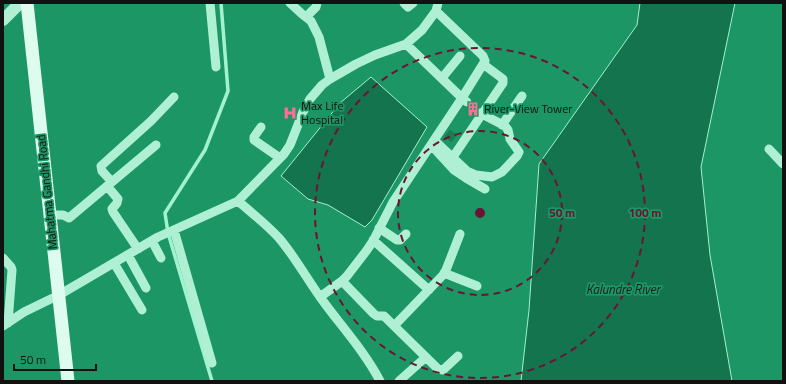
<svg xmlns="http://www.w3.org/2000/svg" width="786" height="384" font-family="'Titillium Web',sans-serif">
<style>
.water{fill:#13744d;stroke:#a2f1cf}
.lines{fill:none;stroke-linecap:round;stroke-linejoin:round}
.stream{stroke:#a2f1cf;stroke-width:3.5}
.minor-tunnel{stroke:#1a7b53;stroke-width:9;stroke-dasharray:9 4.5;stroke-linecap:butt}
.minor{stroke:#aff0d4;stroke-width:9}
.tertiary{stroke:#aff0d4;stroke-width:12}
.secondary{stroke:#ddfbef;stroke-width:13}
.ring{fill:none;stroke:#6a1436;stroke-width:2;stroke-dasharray:7 5}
.labels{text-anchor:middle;stroke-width:3.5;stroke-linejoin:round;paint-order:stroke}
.poi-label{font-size:12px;fill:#111;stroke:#1c9664;text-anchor:start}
.street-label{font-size:12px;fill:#111;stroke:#1c9664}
.water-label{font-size:13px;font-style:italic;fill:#1a1c1b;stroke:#1c9664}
.centre{fill:#6a1436;stroke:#1c9664;stroke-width:2}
.ring-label{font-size:12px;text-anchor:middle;font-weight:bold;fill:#6a1436;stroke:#1c9664;stroke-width:3.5;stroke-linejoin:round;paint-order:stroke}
</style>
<rect width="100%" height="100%" fill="#1c9664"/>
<path class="water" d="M640 3H735L701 167 710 255 732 381H521L529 310 539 164 637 25Z
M371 77 427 127 372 220 365 227 328 205 308 199 281 176 340 103Z"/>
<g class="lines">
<path class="stream" d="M212 381 168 233 165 213 205 150 228 91 221 3"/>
<path class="minor-tunnel" d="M467 102 480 113
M447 133 456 140"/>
<path class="minor" d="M210 3 216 67
M290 3 302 14 311 21 319 37 330 79
M404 3 408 7 413 3
M436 11 483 56 485 61 462 98 467 102
M306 17 316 7 317 3
M442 78 460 56
M502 125 522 96
M261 127 254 137V140L280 158
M434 140 467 171 476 175 492 177 502 172 517 156 519 152 510 139 508 130 505 126 480 113
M431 145 454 170 466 178 485 189
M769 149 783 164
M453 157 503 83V79L483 64
M112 182 102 171 101 166 151 121 174 97
M107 186 118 199 117 203 112 209 113 212 138 249
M238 201C252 213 267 225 279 238 296 258 308 281 323 301 342 327 365 352 380 381
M50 215H63L69 218 156 145
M379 228 397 240H400L406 234
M174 230 212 363
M373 240 429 290
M152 241 161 258
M128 255 146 288
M3 258 11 267 12 270 8 323
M114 263 142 310
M444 273 477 286
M342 281 374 314 377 316H384L438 369 443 370 458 356
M320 297 342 281 347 276 367 250 373 241 393 202 462 98 406 44
M3 326 24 312 59 295 158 237 238 201 284 154 290 145 303 112 310 99 322 85 330 79 356 64 375 55 406 44 422 30 436 11 438 3
M394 326 443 275 446 270 460 234
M399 381 426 357"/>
<path class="tertiary" d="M3 20 20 3"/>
<path class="secondary" d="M27 3 68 381"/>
</g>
<g class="ring">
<circle cx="480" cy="213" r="82"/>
<circle cx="480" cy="213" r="165"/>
</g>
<defs>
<g id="building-bare" transform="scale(1.08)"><path d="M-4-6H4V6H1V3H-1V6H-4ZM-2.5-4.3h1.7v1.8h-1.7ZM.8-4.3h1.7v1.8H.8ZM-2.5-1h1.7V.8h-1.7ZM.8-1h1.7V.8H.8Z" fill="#ff6e94" stroke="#1c9664" stroke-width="2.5" paint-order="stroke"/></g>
<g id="hospital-bare" transform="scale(1.08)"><path d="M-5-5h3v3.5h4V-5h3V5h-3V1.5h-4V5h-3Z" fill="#ff6e94" stroke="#1c9664" stroke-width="2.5" paint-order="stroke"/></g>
</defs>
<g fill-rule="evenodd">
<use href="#building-bare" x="473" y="109"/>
<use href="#hospital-bare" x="290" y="113"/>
</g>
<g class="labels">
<g class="poi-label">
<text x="301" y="110">Max Life<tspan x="301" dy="14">Hospital</tspan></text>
<text x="484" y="113">River-View Tower</text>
</g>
<g class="street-label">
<text transform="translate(47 192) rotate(-96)" y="4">Mahatma Gandhi Road</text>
</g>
<g class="water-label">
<text x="623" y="294">Kalundre River</text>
</g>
</g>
<circle cx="480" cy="213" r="6" class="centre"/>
<g class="ring-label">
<text x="562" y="217">50 m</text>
<text x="645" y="217">100 m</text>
</g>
<rect width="786" height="384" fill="none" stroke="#111111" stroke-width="8"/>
<path d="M14 364v6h82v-6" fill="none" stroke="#111111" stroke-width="2"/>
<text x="20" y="364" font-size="12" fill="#111111" stroke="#1c9664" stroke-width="3" paint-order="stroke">50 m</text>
</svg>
